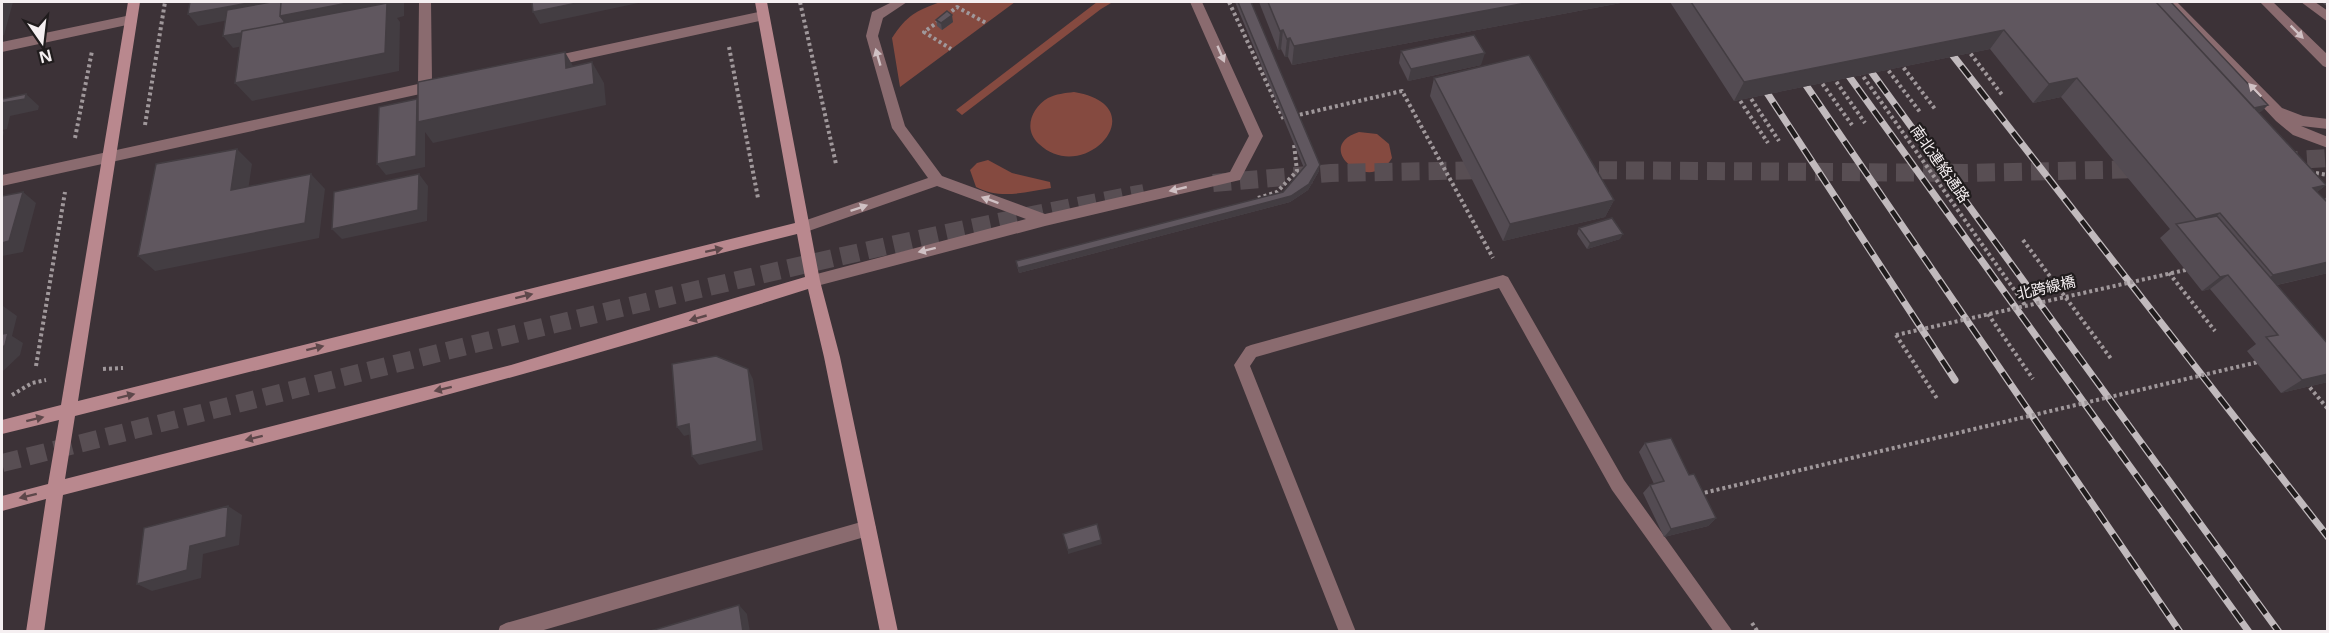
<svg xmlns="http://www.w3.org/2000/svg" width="2329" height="633" font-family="'Noto Sans','Noto Sans JP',sans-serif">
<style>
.green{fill:#854a40}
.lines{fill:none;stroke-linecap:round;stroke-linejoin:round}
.highway-tunnel{stroke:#584e53;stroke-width:18;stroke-dasharray:18 9;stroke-linecap:butt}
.path{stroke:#a0989b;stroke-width:4;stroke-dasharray:3 3;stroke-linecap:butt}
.lane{fill:#8a6b6f;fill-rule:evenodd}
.street{fill:#8a6b6f;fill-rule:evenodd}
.secondary{fill:#b9888e;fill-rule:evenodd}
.rail-casing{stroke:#c1babd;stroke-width:7}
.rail{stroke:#201c1d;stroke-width:4.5;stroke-dasharray:14;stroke-linecap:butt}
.path-bridge{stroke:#a0989b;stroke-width:4;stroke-dasharray:3 3;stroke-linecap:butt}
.wall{fill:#534b52}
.shaded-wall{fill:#433d42}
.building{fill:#60575f;stroke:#433d42;stroke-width:1.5}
.oneway{fill:#d0c1c4}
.oneway2{fill:#5d474a}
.labels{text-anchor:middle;stroke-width:4.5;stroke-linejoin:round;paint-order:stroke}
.street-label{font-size:15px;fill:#f5eff1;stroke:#201c1d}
</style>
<rect width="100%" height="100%" fill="#3c3237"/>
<path class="green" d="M940 2H1015L900 87 892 38C907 15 916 11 940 2Z
M1097 2H1121L1111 3 1101 9 962 115 956 110Z
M1074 92C1158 106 1084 187 1039 144 1023 130 1031 108 1048 98 1056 94 1065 93 1074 92Z
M1359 132 1377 134 1389 144 1392 158C1370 196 1311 147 1359 132Z
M988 160 1012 173 1050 182 1051 188C1025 192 1000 200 976 187L970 170 977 163Z"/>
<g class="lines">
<path class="highway-tunnel" d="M2280 161 2328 158
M1572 170 1967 173 2145 169
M1213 183 1331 173 1491 170
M2 463C381 369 760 266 1144 193"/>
<path class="path" d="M800 2 836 164
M1229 2 1284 120
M947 15 957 7 986 23
M939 21 924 32 951 49
M729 47 758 198
M1967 49 2003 96
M1900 63 1935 109
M1885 66 1920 112
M1833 77 1865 123
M1819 79 1852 125
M1748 94 1779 141
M1737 96 1768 143
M1294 116 1402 91 1493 258
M145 125 165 2
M75 138 92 51
M2310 172 2328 175
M1258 198 1277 192 1297 171 1294 144
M2023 240 2112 360
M2169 273 2215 331
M1988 314 2033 379
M1896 335 1938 400
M36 366 65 192
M103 369 123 368
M2306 383 2328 409
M12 395 32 383 46 380
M1752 623 1758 632"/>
<path class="lane" d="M2164 2H2177L2282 108 2303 116 2328 119V129L2301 126 2328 137V148L2293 135 2276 121Z
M2260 2H2273L2328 55V68L2323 66Z
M2301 2H2315L2328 11V22Z"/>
<path class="street" d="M419 2H431L432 81H443L445 85 443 89 2 186V175L418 84Z
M892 2H907L883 18 878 36 905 126 942 176 1045 214 1230 172 1249 136 1190 2H1202L1263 136 1240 180 1045 226 813 287 808 285 806 281 808 277 813 275 1026 219 937 186 803 233 798 231 796 227 798 223 928 178 892 128 866 36 872 12Z
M763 11 768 13 769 16 768 19 549 67 542 62 549 57Z
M131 15 137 20 136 23 2 52V42Z
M1503 275 1508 277 1624 480 1733 632H1714L1612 490 1499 288 1256 357 1250 366 1356 632H1339L1234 365 1246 347 1251 345Z
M868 520 874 523 876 528 874 533 868 536 537 632H498L500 626 506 623Z"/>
<path class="secondary" d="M128 2H140L78 401 795 223 755 2H767L820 281 840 357 898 632H880L824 357 808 289C562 368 313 431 63 495L44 632H26L46 499 2 511V496L48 484 59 420 2 434V420L61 405ZM797 234 805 277 511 365 65 479 75 416Z"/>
<g class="rail-casing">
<path id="rail" d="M1944 44 2328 537
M1862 59 2279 632
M1841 65 2249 632
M1797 72 2180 632
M1758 79 1955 380"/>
</g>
<use href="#rail" class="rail"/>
<path class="path-bridge" d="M1860 72 2025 305
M1896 335 2190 269
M1699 494 2258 362"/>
</g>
<path class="wall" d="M1235 2H1251L1319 171 1308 190 1290 202 1019 273 1016 261 1283 192 1304 168Z
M1259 2H1626L1292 65 1288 57H1285L1281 49 1278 50Z
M1670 2H2171L2262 111 2258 112 2326 185 2317 192 2324 199 2328 196V273L2277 285 2328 382 2281 393 2247 351 2256 344 2210 289 2202 291 2160 238 2170 229 2061 97 2033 103 1990 49 1734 101Z
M2321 2H2328V7Z
M936 20 953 22 942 30 937 26Z
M1401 51 1481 65 1408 81 1399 63Z
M1434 78 1614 200 1605 217 1503 241 1430 96Z
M1579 228 1620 239 1587 249 1577 234Z
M1645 443 1689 475 1716 518 1708 526 1664 537 1643 493 1650 485 1654 484 1639 452Z"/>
<path class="shaded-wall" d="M2 2H13L4 35 2 36Z
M254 2H404V16L397 18 400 22 399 71 252 101 235 83 293 37 233 48 223 36 280 16 286 9 198 26 188 14Z
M582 2H643L540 24 533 12Z
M1532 2H1626L1292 65 1294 46Z
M952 15 953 22 942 30 941 23Z
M1283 30 1281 49 1278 50 1280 31Z
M2004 30 1990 49 1734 101 1744 82Z
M1290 38 1288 57H1285L1287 39Z
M565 52 577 73 592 62 604 83 606 105 433 143 425 132V167L386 175 377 164 417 99 566 68Z
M1485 53 1481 65 1408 81 1411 69Z
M2077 78 2061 97 2033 103 2049 84Z
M26 94 39 106 38 110 10 116 7 129 2 130 4 132 2 141V103Z
M2268 105 2262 111 2245 114 2252 108Z
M237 149 252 164 246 204 231 190Z
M1320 165 1319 171 1308 190 1290 202 1019 273 1018 268 1291 196Z
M311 174 325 189 319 238 155 271 138 256Z
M419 174 428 186 427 221 342 239 332 229Z
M2326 185 2304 202 2313 188Z
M23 192 36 203 23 252 2 256V243Z
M1614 200 1605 217 1503 241 1510 224Z
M2220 213 2200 231H2182L2196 219Z
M1623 234 1620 239 1587 249 1590 243Z
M2328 262V273L2251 291 2273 275Z
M2228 275 2210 289 2202 291 2220 277Z
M3 306 17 316 12 336 23 343 20 355 2 372V310Z
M748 369 753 379 763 450 699 465 692 456Z
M2328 374V382L2281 393 2302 380Z
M689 424 695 433 684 436 677 427Z
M228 506 242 515 239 545 203 554 201 578 152 591 137 584Z
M1716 518 1708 526 1664 537 1671 529Z
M1101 540 1102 544 1068 554V550Z
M739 605 747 614 750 632H743Z"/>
<path class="building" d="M190 2H254L188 14Z
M271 2H281L280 16 284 21V23L242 31 241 33 223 36 227 10Z
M281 2H353L280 16Z
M532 2H582L533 12Z
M1238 2H1251L1320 165 1309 184 1291 196 1018 268 1016 261 1283 192 1306 165Z
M1268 2H1532L1294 46 1290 38 1287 39 1283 30 1280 31Z
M1691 2H2156L2326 185 2313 188 2328 203V262L2273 275 2220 213 2196 219 2077 78 2049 84 2004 30 1744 82Z
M2156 2H2171L2268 105 2254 108Z
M387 3 385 53 235 83 242 31Z
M947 11 952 15 941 23 936 20Z
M1474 35 1485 53 1411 69 1401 51Z
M565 52 566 68 592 62 594 84 418 122V82Z
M1529 55 1614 200 1510 224 1434 78Z
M26 94 25 99 2 103V99Z
M417 99 416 156 377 164 379 107Z
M237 149 231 190 311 174 305 223 138 256 156 164Z
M419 174 418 210 332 229 334 192Z
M23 192 9 241 2 243V196Z
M2217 216 2328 344V374L2302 380 2266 337 2278 335 2228 275 2220 277 2176 224Z
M1612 218 1623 234 1590 243 1579 228Z
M8 333 5 345 2 348V334Z
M716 356 748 369 757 441 692 456 689 424 677 427 672 364Z
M1671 438 1689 475 1694 474 1716 518 1671 529 1650 485 1664 481 1645 443Z
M228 506 226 537 190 546 187 570 137 584 144 528Z
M1097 524 1101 540 1068 550 1063 534Z
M739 605 743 632H647Z"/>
<defs><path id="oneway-solid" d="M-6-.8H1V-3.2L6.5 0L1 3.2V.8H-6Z" transform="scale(1.5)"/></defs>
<g class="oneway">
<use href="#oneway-solid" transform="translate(2297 32) rotate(45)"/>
<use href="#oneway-solid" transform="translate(1221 54) rotate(67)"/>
<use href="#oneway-solid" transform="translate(878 57) rotate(-106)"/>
<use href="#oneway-solid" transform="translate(2255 90) rotate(-134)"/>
<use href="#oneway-solid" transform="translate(1178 189) rotate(167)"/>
<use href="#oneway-solid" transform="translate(990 200) rotate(-160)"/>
<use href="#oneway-solid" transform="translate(859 208) rotate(-19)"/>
<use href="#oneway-solid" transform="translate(927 250) rotate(166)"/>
</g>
<g class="oneway2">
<use href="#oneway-solid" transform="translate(714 250) rotate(-12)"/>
<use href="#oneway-solid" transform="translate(524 296) rotate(-14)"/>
<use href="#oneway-solid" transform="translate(698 318) rotate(164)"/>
<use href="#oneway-solid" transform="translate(315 348) rotate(-14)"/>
<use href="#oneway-solid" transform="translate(443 389) rotate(166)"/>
<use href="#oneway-solid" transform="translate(126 396) rotate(-14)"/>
<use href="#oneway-solid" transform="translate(35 419) rotate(-14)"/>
<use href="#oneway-solid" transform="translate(254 438) rotate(166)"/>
<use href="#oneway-solid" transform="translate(28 496) rotate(166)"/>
</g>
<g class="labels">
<g class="street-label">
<text transform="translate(1940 164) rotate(55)" y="5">南北連絡通路</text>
<text transform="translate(2046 288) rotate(-13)" y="5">北跨線橋</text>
</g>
</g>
<rect width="2329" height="633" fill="none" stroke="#f5eff1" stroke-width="6"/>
<g transform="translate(42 42) rotate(166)" stroke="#201c1d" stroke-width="4.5" paint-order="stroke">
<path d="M0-4.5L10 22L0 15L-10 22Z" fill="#f5eff1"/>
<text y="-9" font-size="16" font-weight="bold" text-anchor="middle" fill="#f5eff1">N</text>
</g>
</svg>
